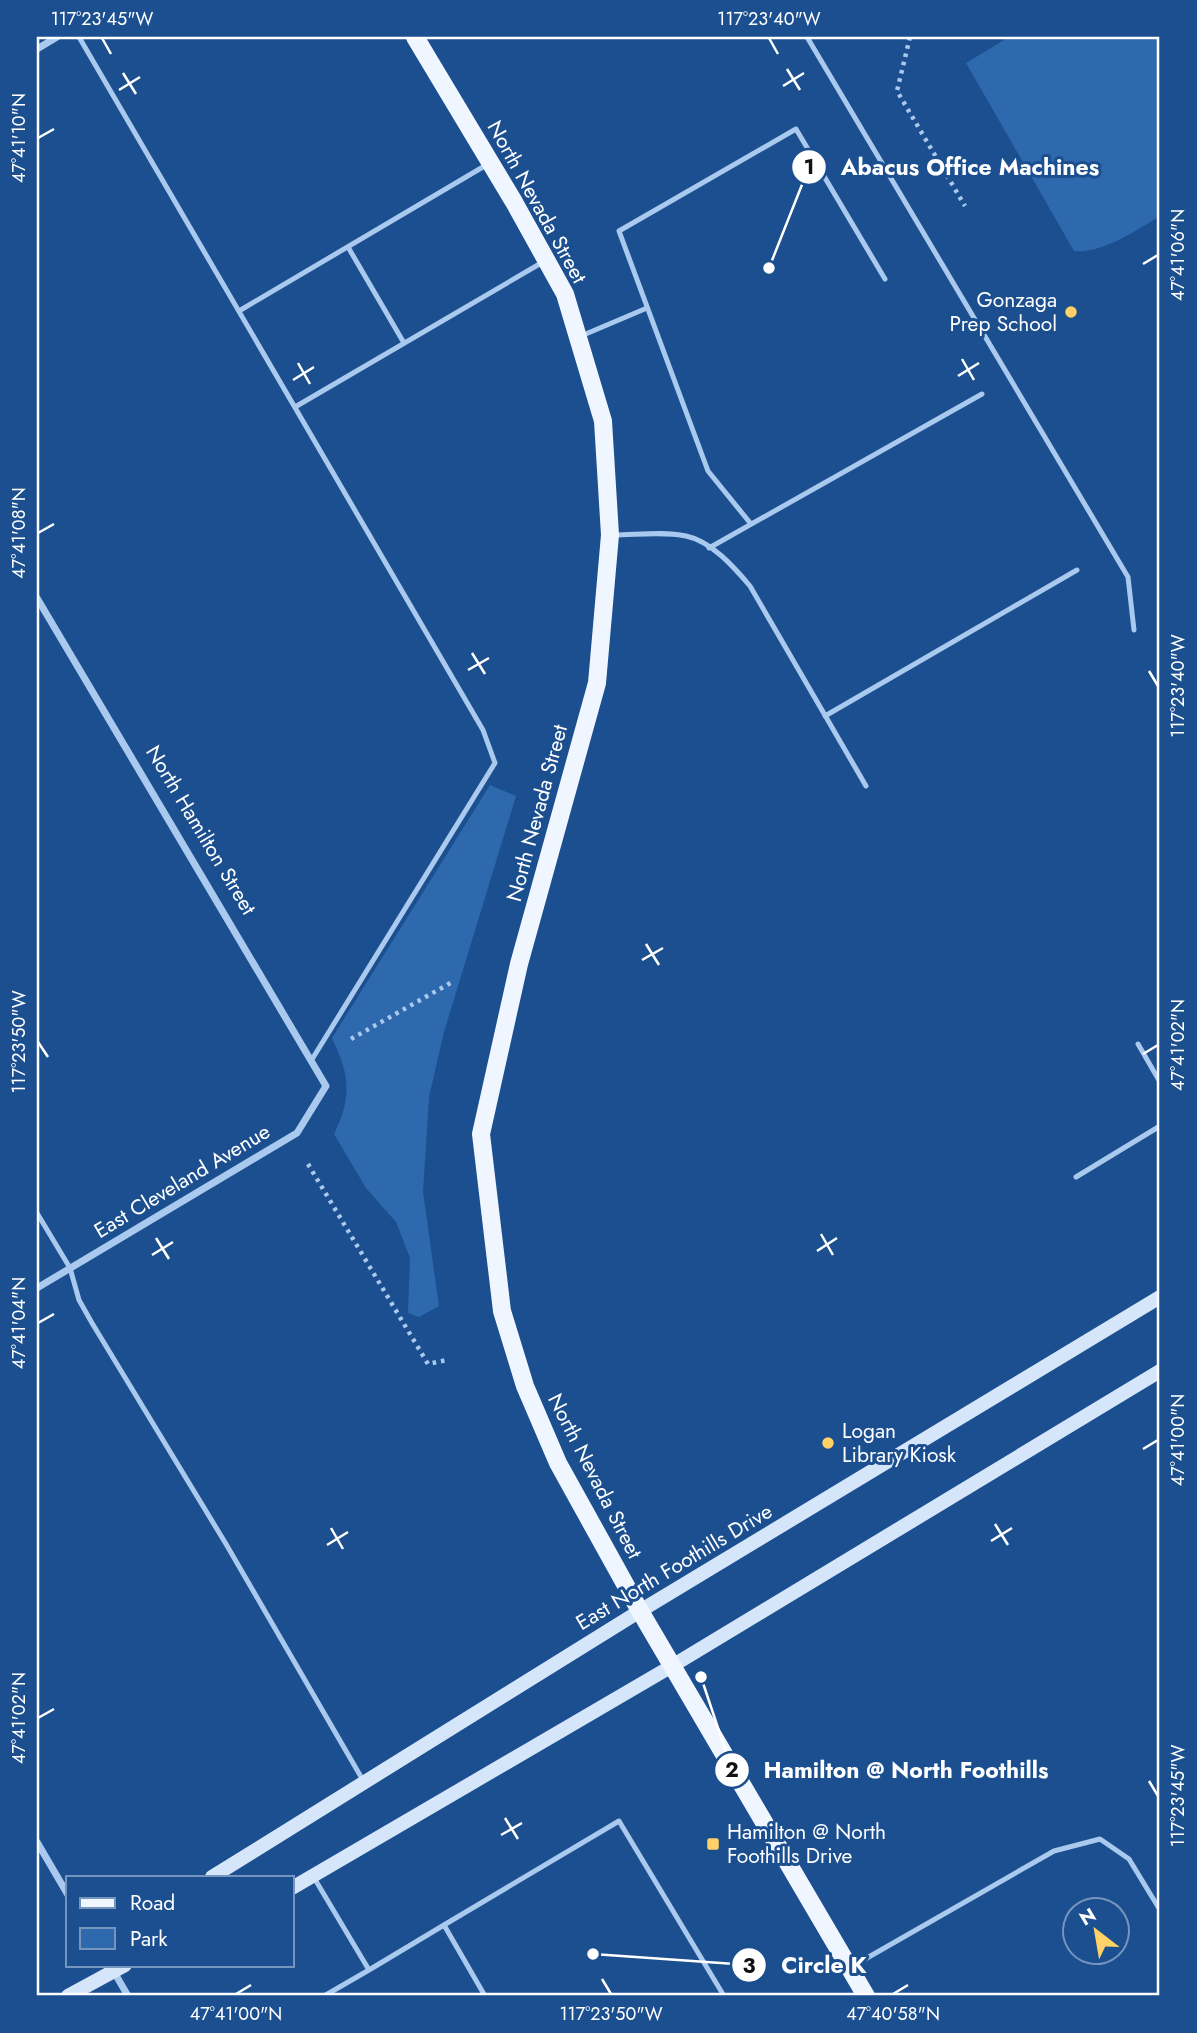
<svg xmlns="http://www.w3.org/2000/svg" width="1197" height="2033" font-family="Jost,sans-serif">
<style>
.green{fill:#2e69ad}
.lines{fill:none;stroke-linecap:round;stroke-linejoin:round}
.path{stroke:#a9c9ee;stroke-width:4.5;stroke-dasharray:3.5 5;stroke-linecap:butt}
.lane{stroke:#a9c9ee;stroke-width:5}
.street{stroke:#a9c9ee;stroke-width:7}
.secondary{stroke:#d6e6fa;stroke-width:14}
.primary{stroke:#f0f6ff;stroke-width:18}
.ticks{fill:none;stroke:#fff;stroke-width:2.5}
.poi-dot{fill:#ffd166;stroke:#1b4f8f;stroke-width:2.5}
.labels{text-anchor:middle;stroke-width:6;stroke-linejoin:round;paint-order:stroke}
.street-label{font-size:21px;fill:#fff;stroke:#1b4f8f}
.poi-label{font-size:21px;fill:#fff;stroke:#1b4f8f;text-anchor:start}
.leader{fill:none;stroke:#fff;stroke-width:2.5}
.callout-dot{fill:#fff;stroke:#1b4f8f;stroke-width:2.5}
.mark-label{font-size:21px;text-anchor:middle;font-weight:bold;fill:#111}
.callout-label{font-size:23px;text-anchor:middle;font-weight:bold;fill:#fff;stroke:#1b4f8f;stroke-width:6;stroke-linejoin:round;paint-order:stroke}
.neatline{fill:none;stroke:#fff;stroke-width:2.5}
.ticks-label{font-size:18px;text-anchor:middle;fill:#fff}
</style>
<rect width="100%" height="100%" fill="#1b4f8f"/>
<path class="green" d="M1009 37H1160V216C1137 230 1102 254 1074 251L966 63Z
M490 785 516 796 444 1032 429 1097 423 1192 439 1306 419 1317 408 1313 410 1258 396 1222 366 1188 334 1134C352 1097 350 1075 332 1038Z"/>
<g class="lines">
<path class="path" d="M910 37 897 91 965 206
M351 1039 454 981
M308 1164 428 1364 447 1360"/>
<path class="lane" d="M79 37 483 730 495 763 311 1061
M807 37 1128 577 1134 630
M348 247 404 343
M239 311 488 164
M581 336 647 308
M295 407 543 262
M751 524 708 471 619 231 796 129 885 279
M614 535C636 535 663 531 686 536 711 541 734 567 750 586L866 786
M709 548 982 394
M825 716 1077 570
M1138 1044 1160 1082
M1076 1177 1160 1126
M37 1213 70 1268 79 1300 92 1323 226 1544 364 1782
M313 1876 369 1970 444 1925 485 1996
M444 1925 619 1821 724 1996
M853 1966 1054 1851 1100 1839 1129 1859 1160 1910
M324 1996 369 1970"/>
<path class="street" d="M37 49 57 37
M37 598 326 1086 297 1133 37 1288
M37 1842 68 1895
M110 1965 128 1996"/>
<path class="secondary" d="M212 1877 640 1611 1160 1297
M292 1888 672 1666 1160 1371
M68 1996 125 1965"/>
<path class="primary" d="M415 37 514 202 565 294 603 421 610 535 597 683 519 964 481 1134 502 1311 525 1386 558 1463 640 1611 866 1996"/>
</g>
<path class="ticks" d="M102 38 111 54M769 38 778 54M787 69 800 90M123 73 136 94M783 86 804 73M119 90 140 77M38 138 54 129M1143 264 1158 255M962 359 974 380M298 363 310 384M958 376 979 363M293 380 314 367M38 533 54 524M472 653 485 674M468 670 489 658M1149 671 1158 686M646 944 659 965M642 960 663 948M38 1042 48 1057M1143 1054 1158 1045M821 1234 833 1255M156 1238 169 1259M817 1251 837 1238M152 1255 173 1242M38 1323 54 1314M1143 1449 1158 1440M995 1524 1008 1545M331 1528 343 1549M991 1541 1012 1528M327 1545 348 1532M38 1718 54 1709M1149 1781 1158 1796M505 1818 518 1839M501 1835 522 1823M602 1979 611 1994M236 1994 251 1985M893 1994 908 1985"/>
<g class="poi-dot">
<circle cx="1071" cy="312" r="7"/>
<circle cx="828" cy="1443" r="7"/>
<rect x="706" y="1837" width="14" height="14" rx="3.5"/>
</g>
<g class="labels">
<g class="street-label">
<text transform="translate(537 202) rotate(61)" y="7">North Nevada Street</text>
<text transform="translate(537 813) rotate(-75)" y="7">North Nevada Street</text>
<text transform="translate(201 830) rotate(59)" y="7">North Hamilton Street</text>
<text transform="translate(182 1181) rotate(-31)" y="7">East Cleveland Avenue</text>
<text transform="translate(595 1476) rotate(63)" y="7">North Nevada Street</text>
<text transform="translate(674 1567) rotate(-31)" y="7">East North Foothills Drive</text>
</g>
<g class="poi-label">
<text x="1057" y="307" text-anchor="end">Gonzaga<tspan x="1057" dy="24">Prep School</tspan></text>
<text x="842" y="1438">Logan<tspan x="842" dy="24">Library Kiosk</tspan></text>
<text x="727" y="1839">Hamilton @ North<tspan x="727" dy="24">Foothills Drive</tspan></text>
</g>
</g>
<path class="leader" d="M769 268L809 167M701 1677L732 1770M593 1954L749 1965"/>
<g class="callout-dot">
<circle cx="769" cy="268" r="7"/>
<circle cx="701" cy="1677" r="7"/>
<circle cx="593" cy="1954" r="7"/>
<circle cx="809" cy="167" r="18"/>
<circle cx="732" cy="1770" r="18"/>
<circle cx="749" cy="1965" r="18"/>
</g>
<g class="mark-label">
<text x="809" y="174">1</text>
<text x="732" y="1777">2</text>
<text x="749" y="1973">3</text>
</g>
<g class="callout-label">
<text x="970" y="175">Abacus Office Machines</text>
<text x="906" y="1778">Hamilton @ North Foothills</text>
<text x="824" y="1973">Circle K</text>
</g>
<rect width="1197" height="2033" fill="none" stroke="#1b4f8f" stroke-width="77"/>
<rect x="66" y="1876" width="228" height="91" fill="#1b4f8f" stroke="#7695bc" stroke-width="2"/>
<rect x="80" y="1898" width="35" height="10" fill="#f0f6ff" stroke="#7695bc" stroke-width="2"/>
<text x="130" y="1910" font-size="21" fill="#ffffff">Road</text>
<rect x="80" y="1928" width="35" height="21" fill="#2e69ad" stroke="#7695bc" stroke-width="2"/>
<text x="130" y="1946" font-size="21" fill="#ffffff">Park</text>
<g transform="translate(1096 1931) rotate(329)"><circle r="33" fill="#1b4f8f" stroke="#7695bc" stroke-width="2"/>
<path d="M0-5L12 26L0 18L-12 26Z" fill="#ffd166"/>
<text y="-10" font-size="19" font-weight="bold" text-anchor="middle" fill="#ffffff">N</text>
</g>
<rect x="38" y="38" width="1120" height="1956" class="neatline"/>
<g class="ticks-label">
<text x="102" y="25">117°23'45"W</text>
<text x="769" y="25">117°23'40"W</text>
<text transform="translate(19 138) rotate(-90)" y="6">47°41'10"N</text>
<text transform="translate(1178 255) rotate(-90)" y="6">47°41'06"N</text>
<text transform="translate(19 533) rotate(-90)" y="6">47°41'08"N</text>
<text transform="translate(1178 686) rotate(-90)" y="6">117°23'40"W</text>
<text transform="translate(19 1042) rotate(-90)" y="6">117°23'50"W</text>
<text transform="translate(1178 1045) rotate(-90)" y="6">47°41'02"N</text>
<text transform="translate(19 1323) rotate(-90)" y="6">47°41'04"N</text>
<text transform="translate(1178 1440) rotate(-90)" y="6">47°41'00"N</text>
<text transform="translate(19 1718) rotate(-90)" y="6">47°41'02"N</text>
<text transform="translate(1178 1796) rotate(-90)" y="6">117°23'45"W</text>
<text x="236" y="2020">47°41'00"N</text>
<text x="611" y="2020">117°23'50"W</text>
<text x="893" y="2020">47°40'58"N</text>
</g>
</svg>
